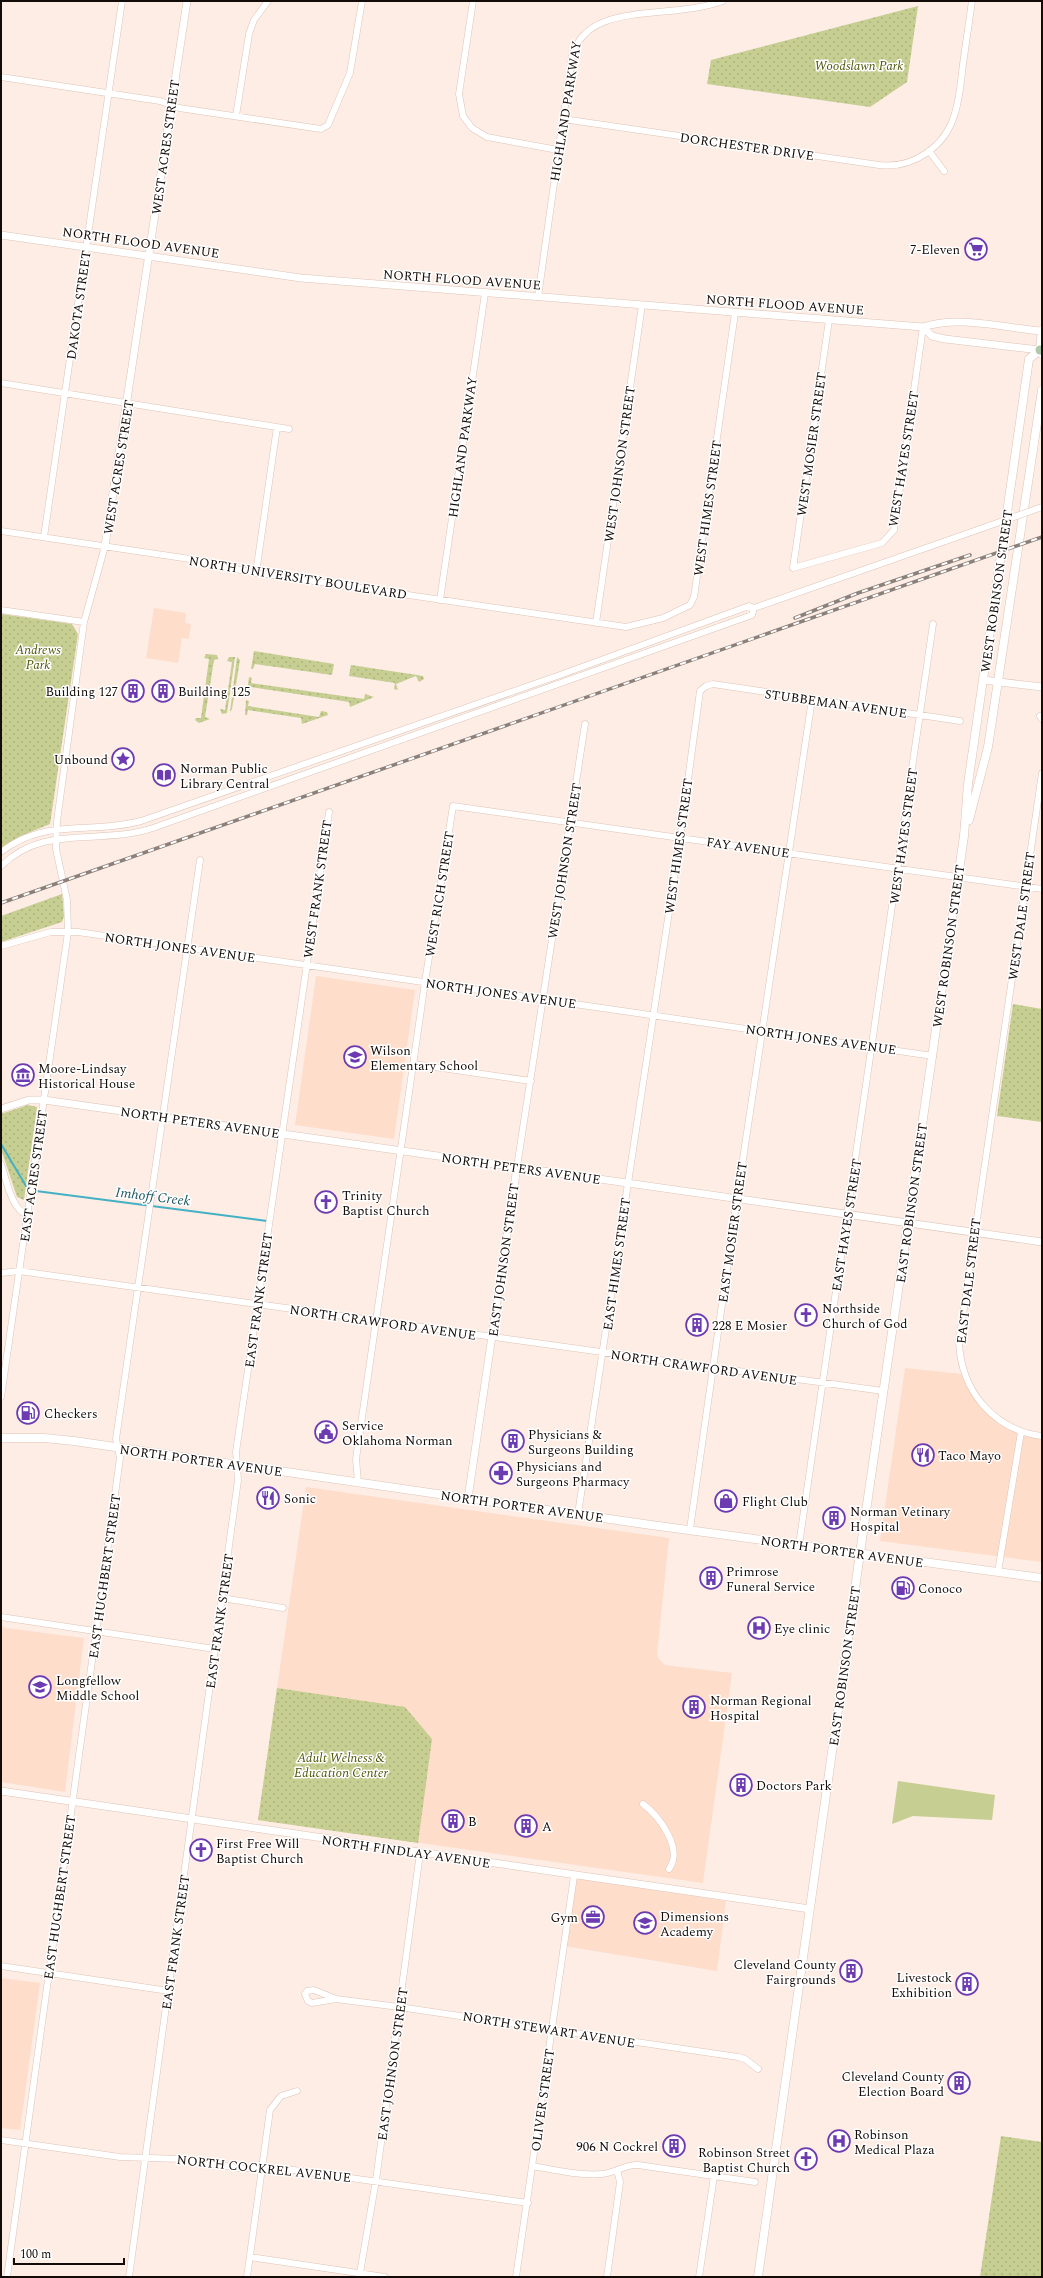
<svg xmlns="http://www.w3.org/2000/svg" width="1043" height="2278" font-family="Spectral,serif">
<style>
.built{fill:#ffddcb}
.grass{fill:url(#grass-dots)}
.garden{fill:#c6ce91}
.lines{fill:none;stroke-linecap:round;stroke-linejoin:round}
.stream{stroke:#44b0c4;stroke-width:2}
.minor-casing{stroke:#ddc4b6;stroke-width:7}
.tertiary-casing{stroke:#ddc4b6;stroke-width:8}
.secondary-casing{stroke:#ddc4b6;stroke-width:9}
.primary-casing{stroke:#d0cecd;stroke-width:10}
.minor{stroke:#fff;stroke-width:6}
.tertiary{stroke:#fff;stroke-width:7}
.secondary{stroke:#fff;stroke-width:8}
.primary{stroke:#afc9a9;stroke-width:9}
.rail-casing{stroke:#8c807a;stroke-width:3.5}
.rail{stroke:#fff;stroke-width:2;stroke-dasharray:6;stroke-linecap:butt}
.minor-bridge-casing{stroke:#ddc4b6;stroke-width:7;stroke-linecap:butt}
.minor-bridge{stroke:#fff;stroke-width:6}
.labels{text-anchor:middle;stroke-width:3;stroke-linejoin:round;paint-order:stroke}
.park-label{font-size:13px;font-style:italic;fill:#51570b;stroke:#fff}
.street-label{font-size:13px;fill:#130b07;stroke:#fff}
.poi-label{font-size:13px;fill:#130b07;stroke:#fff;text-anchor:start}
.water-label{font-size:14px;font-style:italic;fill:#1a5661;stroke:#fff}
</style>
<defs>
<pattern id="grass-dots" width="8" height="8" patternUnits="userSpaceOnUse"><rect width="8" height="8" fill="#c6ce91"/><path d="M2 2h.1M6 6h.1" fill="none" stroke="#a9b07c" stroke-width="1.8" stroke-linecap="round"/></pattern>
</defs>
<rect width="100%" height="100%" fill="#fdede5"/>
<path class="built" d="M154 608 186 613 185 623 191 624 189 639 182 638 178 663 146 658Z
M316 976 415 990 394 1139 295 1125Z
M905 1368 962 1374 972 1394 993 1418 1012 1431 1042 1438V1562L880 1541Z
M306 1487 669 1538 657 1654 659 1659 665 1665 732 1673 703 1883 258 1820Z
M1 1625 6 1628 84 1638 65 1792 1 1782Z
M574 1876 726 1901 717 1971 564 1946Z
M1 1978 40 1983 20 2130 1 2128Z"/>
<path class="grass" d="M918 6 907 82 870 107 707 84 711 60Z
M1 614 72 624 78 634 50 824 23 835 1 849Z
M254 651 334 664 332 675 255 664 253 669H251Z
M206 654 217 655 218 659 214 660 205 717 210 719 199 723 195 720 196 718H201L209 659 204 658Z
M229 657H235L227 713 222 714 220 709 225 710 232 662 227 661Z
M237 657 240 660 232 709 230 712Z
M351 665 417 675 423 676 424 679 419 682 416 676 396 684 398 690 394 689 395 683 349 676Z
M249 677 252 678 251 683 364 699 365 694 374 697 350 707 349 702 251 687 249 692H247Z
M246 700 249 701 248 706 319 717 321 711 327 712 328 715 302 724 301 718 248 710 247 715H245Z
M62 894 64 916 62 922 1 942V916Z
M1013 1004 1042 1009V1122L997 1116Z
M28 1105 37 1107 24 1200 17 1197 1 1149V1114Z
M277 1688 405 1707 432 1739 418 1843 258 1820Z
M1001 2136 1042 2142V2277H980Z"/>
<path class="garden" d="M898 1781 995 1795 992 1820 913 1816 892 1824Z"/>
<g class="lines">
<path class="stream" d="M1 1144 26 1186
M36 1191 267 1221"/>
<g class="minor-casing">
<path id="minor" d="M473 1 459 94 463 116 472 128 487 137 558 150
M1 77 160 101 179 108 321 129 328 125 350 73 362 1
M236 116 249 34 254 20 268 1
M563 119 879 165C914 169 946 146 955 113 960 97 961 80 963 64 966 43 969 22 972 1
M929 151 944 171
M538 297 572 56C588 0 666 21 723 1
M829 320 793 568 882 543 894 530 923 327
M1 383 289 429
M1 531 197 560 245 571 626 627 663 618 690 605 694 597 735 313
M44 537 122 1
M256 573 277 427
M440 600 485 293
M1 610 84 622
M596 623 642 305
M1040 716 1042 719
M1042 773 959 1342C961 1390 993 1430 1042 1436
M1 852C46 817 89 835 141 821L560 675 749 606 754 608 980 529
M1 866C45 823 99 846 153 828L752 615 754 608
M1 946 51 932H78L933 1056
M414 1064 531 1081
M1 1164C6 1178 11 1209 27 1215
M517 1167 585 724
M1 1273 19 1271 883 1391
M1 1397 68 932 67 900 56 849 57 821 84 622 105 546
M358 1482 356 1459 425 982 453 806 1042 889
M578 1514 680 839 700 691 706 686 713 684 960 721
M690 1529 737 1199 812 699
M799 1545 933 624
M998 1572 1021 1432
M222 1598 283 1608
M1 1617 215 1649
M643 1804C659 1816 684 1849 669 1869
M1 1966 169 1991
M336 1999 314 1990 307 1991 305 1994 308 2001 312 2003 336 1999 399 2007 738 2057 745 2059 758 2069
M1 2140 120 2157 180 2159 239 2168 294 2170 528 2203
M533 2166C555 2170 579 2176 602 2174 615 2173 625 2164 638 2165L755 2182
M250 2257 385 2277
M360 2273 376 2180 420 1853
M7 2277 120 1458 116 1439 200 860
M129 2277 238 1480 236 1452 329 812
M247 2277 270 2110 281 2096 297 2091
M516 2277 574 1876
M607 2277 620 2182 617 2170
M699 2277 714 2176"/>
</g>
<g class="tertiary-casing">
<path id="tertiary" d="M1 235 301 278 923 327C960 315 1003 328 1042 331
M923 327 932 336 945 339 1040 350
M105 546 187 1
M983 680 1042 687
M1 1109 29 1100H44L1042 1242
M468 1498 517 1167
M1 1791 810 1909"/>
</g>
<g class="secondary-casing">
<path id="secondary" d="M1042 330 1040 350 1042 354
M969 820 988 747 1042 390
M1 1438H44L74 1441 644 1524 1042 1578
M758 2277 863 1532 964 836 968 784 1029 359 1040 350"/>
</g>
<g class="primary-casing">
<path id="primary" d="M1040 350H1042"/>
</g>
<use href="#minor" class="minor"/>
<use href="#tertiary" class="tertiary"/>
<use href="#secondary" class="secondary"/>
<use href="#primary" class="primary"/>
<g class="rail-casing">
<path id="rail" d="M795 618 858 593 970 555
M1 903 1042 537"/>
</g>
<use href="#rail" class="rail"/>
<g class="minor-bridge-casing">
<path id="minor-bridge" d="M980 529 1042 507"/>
</g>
<use href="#minor-bridge" class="minor-bridge"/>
</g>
<defs>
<g id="supermarket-ring" transform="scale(1.15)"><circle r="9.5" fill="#fff" stroke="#6c3ab1" stroke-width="1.5"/><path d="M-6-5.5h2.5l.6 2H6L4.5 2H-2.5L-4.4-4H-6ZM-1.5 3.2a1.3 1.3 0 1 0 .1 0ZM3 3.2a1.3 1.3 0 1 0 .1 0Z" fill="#6c3ab1"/></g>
<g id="building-ring" transform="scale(1.15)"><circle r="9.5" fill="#fff" stroke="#6c3ab1" stroke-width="1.5"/><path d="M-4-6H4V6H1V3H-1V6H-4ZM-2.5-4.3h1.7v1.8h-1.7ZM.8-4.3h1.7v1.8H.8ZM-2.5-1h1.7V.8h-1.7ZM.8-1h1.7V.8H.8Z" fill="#6c3ab1"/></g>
<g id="sight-ring" transform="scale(1.15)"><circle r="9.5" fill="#fff" stroke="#6c3ab1" stroke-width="1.5"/><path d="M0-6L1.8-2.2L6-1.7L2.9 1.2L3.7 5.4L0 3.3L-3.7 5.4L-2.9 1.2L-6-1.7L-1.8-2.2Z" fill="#6c3ab1"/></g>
<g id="library-ring" transform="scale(1.15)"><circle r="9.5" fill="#fff" stroke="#6c3ab1" stroke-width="1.5"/><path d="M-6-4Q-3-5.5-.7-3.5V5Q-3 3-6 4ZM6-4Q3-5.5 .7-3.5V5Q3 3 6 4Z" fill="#6c3ab1"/></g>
<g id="school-ring" transform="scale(1.15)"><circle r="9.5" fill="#fff" stroke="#6c3ab1" stroke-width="1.5"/><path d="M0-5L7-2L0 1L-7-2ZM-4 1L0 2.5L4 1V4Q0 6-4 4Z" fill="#6c3ab1"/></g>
<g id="museum-ring" transform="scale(1.15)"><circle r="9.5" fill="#fff" stroke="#6c3ab1" stroke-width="1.5"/><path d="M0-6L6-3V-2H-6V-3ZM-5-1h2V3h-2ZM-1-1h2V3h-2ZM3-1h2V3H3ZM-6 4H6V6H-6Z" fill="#6c3ab1"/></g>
<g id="church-ring" transform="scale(1.15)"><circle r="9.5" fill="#fff" stroke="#6c3ab1" stroke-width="1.5"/><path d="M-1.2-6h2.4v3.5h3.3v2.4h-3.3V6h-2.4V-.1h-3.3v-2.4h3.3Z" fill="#6c3ab1"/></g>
<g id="fuel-ring" transform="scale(1.15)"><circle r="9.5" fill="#fff" stroke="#6c3ab1" stroke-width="1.5"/><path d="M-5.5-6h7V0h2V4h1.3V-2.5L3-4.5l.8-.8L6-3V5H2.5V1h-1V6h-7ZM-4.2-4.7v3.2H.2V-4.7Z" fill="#6c3ab1"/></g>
<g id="civic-ring" transform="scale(1.15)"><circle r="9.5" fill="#fff" stroke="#6c3ab1" stroke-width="1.5"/><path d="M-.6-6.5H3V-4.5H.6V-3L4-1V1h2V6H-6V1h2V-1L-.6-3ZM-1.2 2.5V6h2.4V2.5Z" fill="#6c3ab1"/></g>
<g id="restaurant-ring" transform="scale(1.15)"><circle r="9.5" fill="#fff" stroke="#6c3ab1" stroke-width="1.5"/><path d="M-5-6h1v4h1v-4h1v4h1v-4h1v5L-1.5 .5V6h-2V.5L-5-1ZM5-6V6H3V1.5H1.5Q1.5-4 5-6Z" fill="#6c3ab1"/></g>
<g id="pharmacy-ring" transform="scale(1.15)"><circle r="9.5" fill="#fff" stroke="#6c3ab1" stroke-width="1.5"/><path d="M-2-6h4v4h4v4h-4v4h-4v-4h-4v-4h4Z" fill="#6c3ab1"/></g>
<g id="shop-ring" transform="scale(1.15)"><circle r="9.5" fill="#fff" stroke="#6c3ab1" stroke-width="1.5"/><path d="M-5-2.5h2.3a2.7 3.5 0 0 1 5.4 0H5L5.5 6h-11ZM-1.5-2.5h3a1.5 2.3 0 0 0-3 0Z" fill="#6c3ab1"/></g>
<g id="hospital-ring" transform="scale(1.15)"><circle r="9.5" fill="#fff" stroke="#6c3ab1" stroke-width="1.5"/><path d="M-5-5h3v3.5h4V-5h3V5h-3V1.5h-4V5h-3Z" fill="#6c3ab1"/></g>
<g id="office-ring" transform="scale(1.15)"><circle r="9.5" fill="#fff" stroke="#6c3ab1" stroke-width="1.5"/><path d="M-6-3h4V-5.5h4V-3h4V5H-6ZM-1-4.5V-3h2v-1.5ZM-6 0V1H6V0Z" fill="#6c3ab1"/></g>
</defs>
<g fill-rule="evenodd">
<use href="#supermarket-ring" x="976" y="249"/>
<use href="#building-ring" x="133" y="691"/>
<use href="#building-ring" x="163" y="691"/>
<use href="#sight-ring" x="123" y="759"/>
<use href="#library-ring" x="164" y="775"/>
<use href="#school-ring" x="355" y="1057"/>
<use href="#museum-ring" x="23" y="1075"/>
<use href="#church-ring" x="326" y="1202"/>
<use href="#church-ring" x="806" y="1315"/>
<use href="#building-ring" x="697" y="1325"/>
<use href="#fuel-ring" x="28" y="1413"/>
<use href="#civic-ring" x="326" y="1432"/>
<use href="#building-ring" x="513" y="1441"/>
<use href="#restaurant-ring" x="923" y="1455"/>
<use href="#pharmacy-ring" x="501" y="1473"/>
<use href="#restaurant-ring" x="268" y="1498"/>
<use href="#shop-ring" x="726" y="1501"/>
<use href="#building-ring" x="834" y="1518"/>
<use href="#building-ring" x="711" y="1578"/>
<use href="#fuel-ring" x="903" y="1588"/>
<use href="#hospital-ring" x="759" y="1628"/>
<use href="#school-ring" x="40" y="1687"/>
<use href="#building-ring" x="694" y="1707"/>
<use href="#building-ring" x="741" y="1785"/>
<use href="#building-ring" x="453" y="1821"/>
<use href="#building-ring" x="526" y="1826"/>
<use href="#church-ring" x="201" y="1850"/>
<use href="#office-ring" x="593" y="1917"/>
<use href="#school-ring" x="645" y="1923"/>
<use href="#building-ring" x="851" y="1971"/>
<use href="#building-ring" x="967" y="1984"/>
<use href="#building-ring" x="959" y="2083"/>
<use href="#hospital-ring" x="839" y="2141"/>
<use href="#building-ring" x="674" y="2146"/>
<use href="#church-ring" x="806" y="2159"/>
</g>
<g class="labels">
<g class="park-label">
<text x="859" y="70">Woodslawn Park</text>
<text x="38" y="654">Andrews<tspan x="38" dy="15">Park</tspan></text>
<text x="341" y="1762">Adult Welness &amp;<tspan x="341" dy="15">Education Center</tspan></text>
</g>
<g class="street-label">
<text transform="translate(565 111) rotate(-81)" y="5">HIGHLAND PARKWAY</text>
<text transform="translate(747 146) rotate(8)" y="5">DORCHESTER DRIVE</text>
<text transform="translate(165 147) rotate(-82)" y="5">WEST ACRES STREET</text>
<text transform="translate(141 242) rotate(8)" y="5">NORTH FLOOD AVENUE</text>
<text transform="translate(462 279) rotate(4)" y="5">NORTH FLOOD AVENUE</text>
<text transform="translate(785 304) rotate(4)" y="5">NORTH FLOOD AVENUE</text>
<text transform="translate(78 305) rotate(-82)" y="5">DAKOTA STREET</text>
<text transform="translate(811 444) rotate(-82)" y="5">WEST MOSIER STREET</text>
<text transform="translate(462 447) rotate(-82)" y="5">HIGHLAND PARKWAY</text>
<text transform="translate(903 459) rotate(-81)" y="5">WEST HAYES STREET</text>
<text transform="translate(619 464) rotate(-82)" y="5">WEST JOHNSON STREET</text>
<text transform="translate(118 467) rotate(-81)" y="5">WEST ACRES STREET</text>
<text transform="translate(707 508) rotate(-82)" y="5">WEST HIMES STREET</text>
<text transform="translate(298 577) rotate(9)" y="5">NORTH UNIVERSITY BOULEVARD</text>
<text transform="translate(996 591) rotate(-82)" y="5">WEST ROBINSON STREET</text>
<text transform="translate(836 703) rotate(8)" y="5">STUBBEMAN AVENUE</text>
<text transform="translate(903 836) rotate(-82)" y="5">WEST HAYES STREET</text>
<text transform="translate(678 846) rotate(-82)" y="5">WEST HIMES STREET</text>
<text transform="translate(748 847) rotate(8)" y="5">FAY AVENUE</text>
<text transform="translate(564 861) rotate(-81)" y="5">WEST JOHNSON STREET</text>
<text transform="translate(317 889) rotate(-82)" y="5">WEST FRANK STREET</text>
<text transform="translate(439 894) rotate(-81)" y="5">WEST RICH STREET</text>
<text transform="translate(1021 916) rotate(-82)" y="5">WEST DALE STREET</text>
<text transform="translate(948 946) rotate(-82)" y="5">WEST ROBINSON STREET</text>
<text transform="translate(180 947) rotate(8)" y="5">NORTH JONES AVENUE</text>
<text transform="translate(501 993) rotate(8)" y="5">NORTH JONES AVENUE</text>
<text transform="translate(821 1039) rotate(8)" y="5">NORTH JONES AVENUE</text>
<text transform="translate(200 1122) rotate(8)" y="5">NORTH PETERS AVENUE</text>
<text transform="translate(521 1168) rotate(8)" y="5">NORTH PETERS AVENUE</text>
<text transform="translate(33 1176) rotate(-82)" y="5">EAST ACRES STREET</text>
<text transform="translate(911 1203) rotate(-82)" y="5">EAST ROBINSON STREET</text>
<text transform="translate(846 1225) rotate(-81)" y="5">EAST HAYES STREET</text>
<text transform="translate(732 1232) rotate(-82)" y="5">EAST MOSIER STREET</text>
<text transform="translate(503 1260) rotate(-82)" y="5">EAST JOHNSON STREET</text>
<text transform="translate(616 1264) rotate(-82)" y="5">EAST HIMES STREET</text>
<text transform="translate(968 1281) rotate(-83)" y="5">EAST DALE STREET</text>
<text transform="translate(258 1300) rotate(-82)" y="5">EAST FRANK STREET</text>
<text transform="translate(383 1322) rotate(8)" y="5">NORTH CRAWFORD AVENUE</text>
<text transform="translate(704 1367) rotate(8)" y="5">NORTH CRAWFORD AVENUE</text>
<text transform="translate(201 1460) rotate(8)" y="5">NORTH PORTER AVENUE</text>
<text transform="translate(522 1506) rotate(8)" y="5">NORTH PORTER AVENUE</text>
<text transform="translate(842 1551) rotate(8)" y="5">NORTH PORTER AVENUE</text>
<text transform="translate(104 1576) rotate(-82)" y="5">EAST HUGHBERT STREET</text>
<text transform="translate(219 1621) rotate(-82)" y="5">EAST FRANK STREET</text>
<text transform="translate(844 1666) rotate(-82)" y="5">EAST ROBINSON STREET</text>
<text transform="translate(406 1851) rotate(8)" y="5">NORTH FINDLAY AVENUE</text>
<text transform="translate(59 1897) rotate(-82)" y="5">EAST HUGHBERT STREET</text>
<text transform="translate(175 1942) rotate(-82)" y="5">EAST FRANK STREET</text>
<text transform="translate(549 2029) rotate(9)" y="5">NORTH STEWART AVENUE</text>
<text transform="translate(392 2064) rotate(-82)" y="5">EAST JOHNSON STREET</text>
<text transform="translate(542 2100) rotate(-82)" y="5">OLIVER STREET</text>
<text transform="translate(264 2168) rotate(6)" y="5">NORTH COCKREL AVENUE</text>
</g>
<g class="poi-label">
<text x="960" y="254" text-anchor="end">7-Eleven</text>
<text x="118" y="696" text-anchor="end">Building 127</text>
<text x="178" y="696">Building 125</text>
<text x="108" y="764" text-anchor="end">Unbound</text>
<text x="180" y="773">Norman Public<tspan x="180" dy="15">Library Central</tspan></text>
<text x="370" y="1055">Wilson<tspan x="370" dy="15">Elementary School</tspan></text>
<text x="38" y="1073">Moore-Lindsay<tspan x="38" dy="15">Historical House</tspan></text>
<text x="342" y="1200">Trinity<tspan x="342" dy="15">Baptist Church</tspan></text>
<text x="822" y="1313">Northside<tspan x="822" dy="15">Church of God</tspan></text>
<text x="712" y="1330">228 E Mosier</text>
<text x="44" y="1418">Checkers</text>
<text x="342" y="1430">Service<tspan x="342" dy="15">Oklahoma Norman</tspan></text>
<text x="528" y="1439">Physicians &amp;<tspan x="528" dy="15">Surgeons Building</tspan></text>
<text x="938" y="1460">Taco Mayo</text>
<text x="516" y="1471">Physicians and<tspan x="516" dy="15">Surgeons Pharmacy</tspan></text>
<text x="284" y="1503">Sonic</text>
<text x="742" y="1506">Flight Club</text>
<text x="850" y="1516">Norman Vetinary<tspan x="850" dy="15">Hospital</tspan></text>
<text x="726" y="1576">Primrose<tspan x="726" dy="15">Funeral Service</tspan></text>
<text x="918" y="1593">Conoco</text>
<text x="774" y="1633">Eye clinic</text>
<text x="56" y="1685">Longfellow<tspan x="56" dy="15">Middle School</tspan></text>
<text x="710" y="1705">Norman Regional<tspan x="710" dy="15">Hospital</tspan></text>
<text x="756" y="1790">Doctors Park</text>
<text x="468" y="1826">B</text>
<text x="542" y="1831">A</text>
<text x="216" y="1848">First Free Will<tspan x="216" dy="15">Baptist Church</tspan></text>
<text x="660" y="1921">Dimensions<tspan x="660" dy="15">Academy</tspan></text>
<text x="578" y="1922" text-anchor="end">Gym</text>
<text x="836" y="1969" text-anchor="end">Cleveland County<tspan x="836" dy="15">Fairgrounds</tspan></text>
<text x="952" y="1982" text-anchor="end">Livestock<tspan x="952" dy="15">Exhibition</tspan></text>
<text x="944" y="2081" text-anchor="end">Cleveland County<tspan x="944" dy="15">Election Board</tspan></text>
<text x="854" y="2139">Robinson<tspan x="854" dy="15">Medical Plaza</tspan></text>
<text x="658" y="2151" text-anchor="end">906 N Cockrel</text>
<text x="790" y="2157" text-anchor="end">Robinson Street<tspan x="790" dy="15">Baptist Church</tspan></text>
</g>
<g class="water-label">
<text transform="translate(153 1196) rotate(7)" y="5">Imhoff Creek</text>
</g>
</g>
<rect width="1043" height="2278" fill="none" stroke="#130b07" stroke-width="4"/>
<path d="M14 2258v6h110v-6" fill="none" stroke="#130b07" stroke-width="2"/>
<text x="20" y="2258" font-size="12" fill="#130b07" stroke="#ffffff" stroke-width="3" paint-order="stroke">100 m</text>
</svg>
